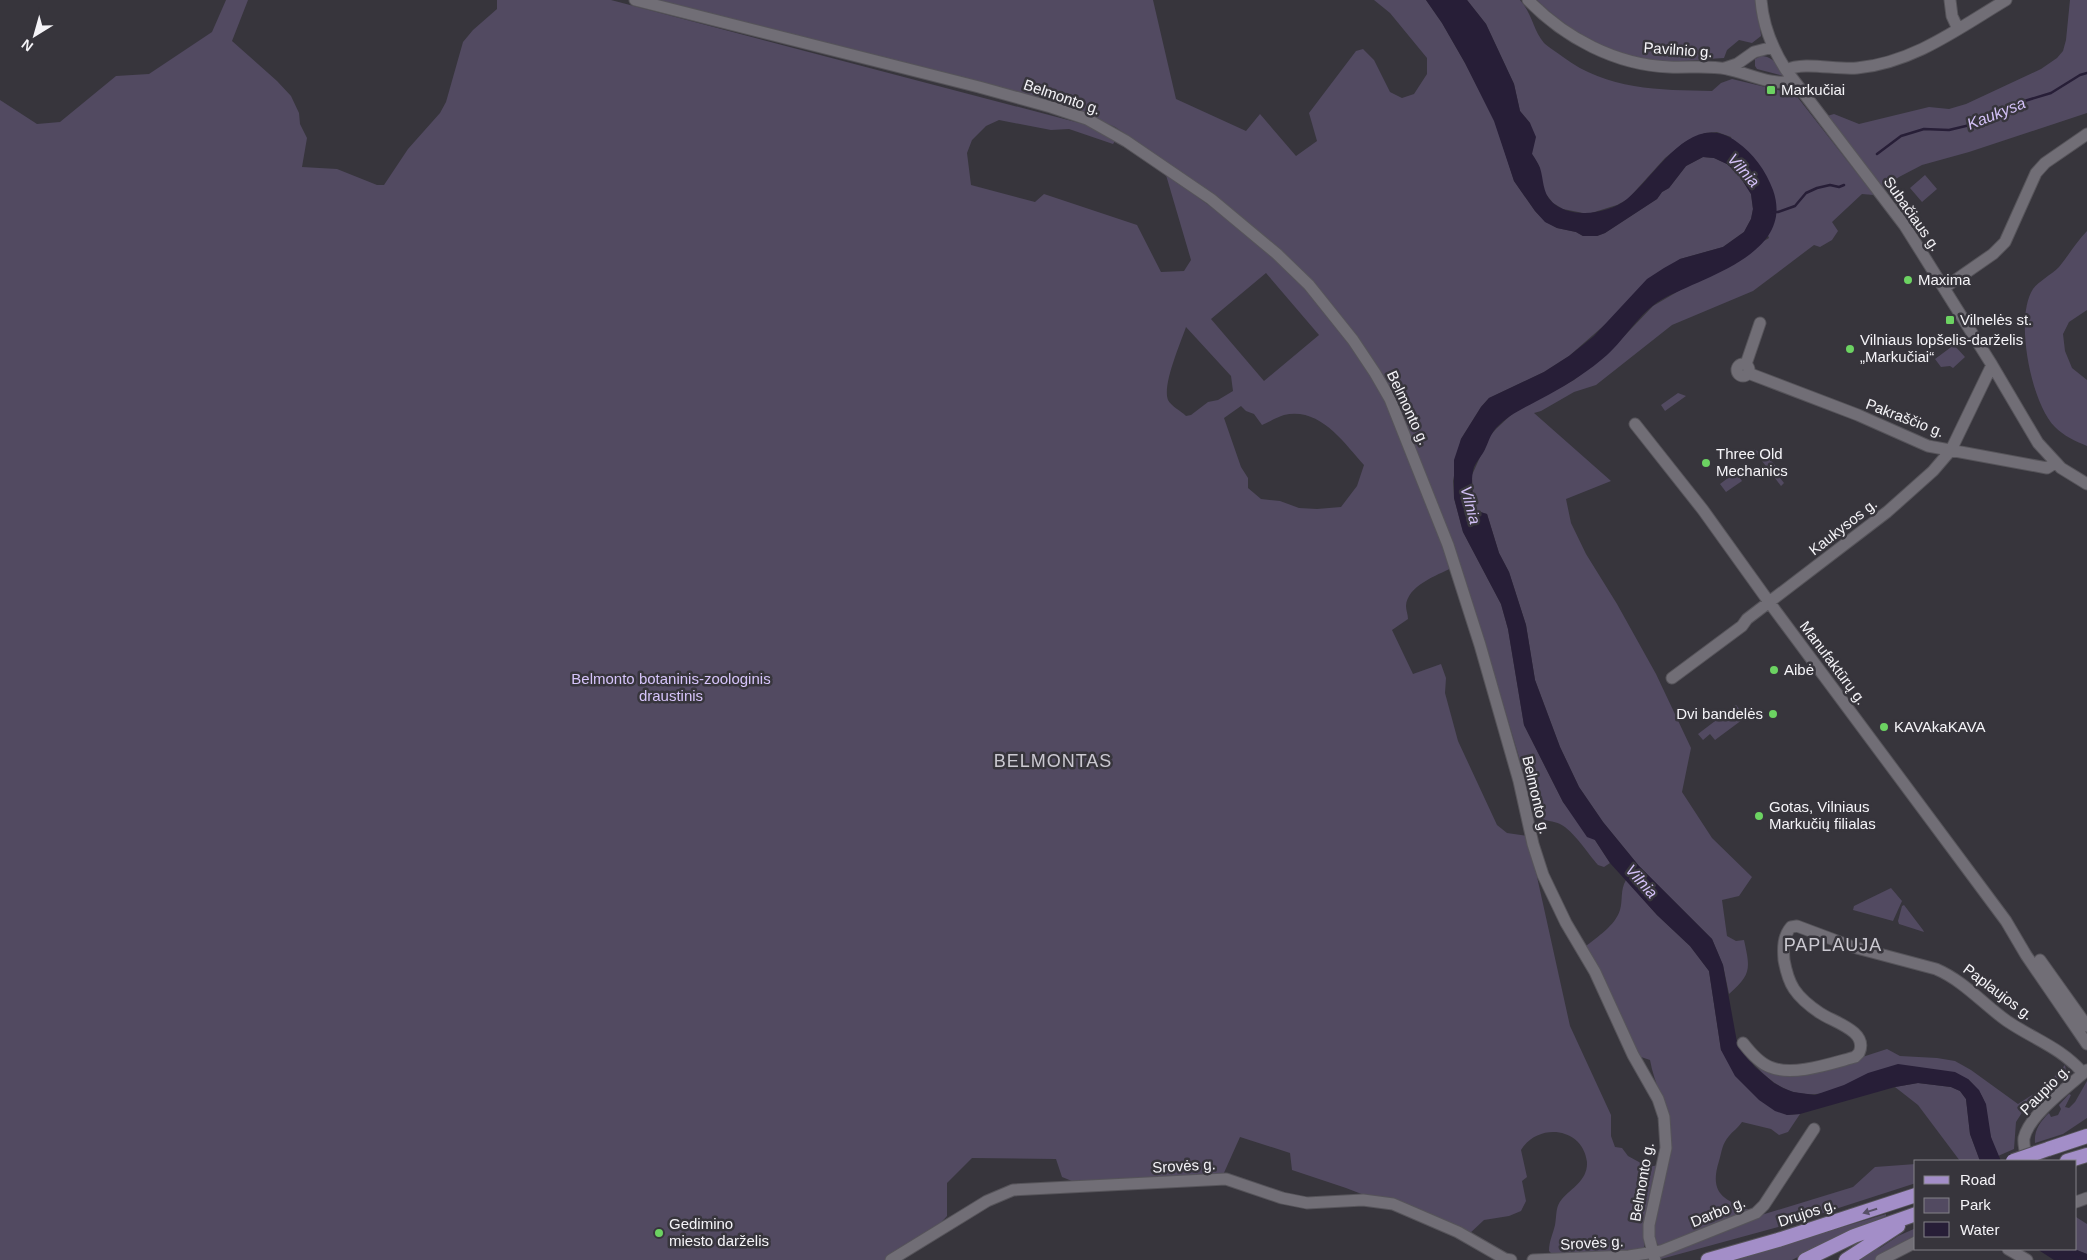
<svg xmlns="http://www.w3.org/2000/svg" width="2087" height="1260" font-family="Arial,sans-serif">
<style>
.green{fill:#524a61;fill-rule:evenodd}
.water{fill:#271e37}
.lines{fill:none;stroke-linecap:round;stroke-linejoin:round}
.stream{stroke:#271e37;stroke-width:2.5}
.minor-casing{stroke:#56545a;stroke-width:13}
.major-casing{stroke:#56545a;stroke-width:16}
.minor{stroke:#716e76;stroke-width:11}
.major{stroke:#a38ec8;stroke-width:14}
.major-bridge-casing{stroke:#56545a;stroke-width:16;stroke-linecap:butt}
.major-bridge{stroke:#a38ec8;stroke-width:14}
.oneway{fill:#575066}
.poi-dot{fill:#6cd362;stroke:#37353c;stroke-width:2}
.labels{text-anchor:middle;stroke-width:5;stroke-linejoin:round;paint-order:stroke}
.street-label{font-size:15px;fill:#f5f4f8;stroke:#37353c}
.poi-label{font-size:15px;fill:#f5f4f8;stroke:#37353c;text-anchor:start}
.park-label{font-size:15px;fill:#d6c4fa;stroke:#37353c}
.water-label{font-size:16px;font-style:italic;fill:#d3c1f7;stroke:#37353c}
.quarter-label{font-size:18px;letter-spacing:1px;fill:#cbc9d1;stroke:#37353c}
</style>
<rect width="100%" height="100%" fill="#37353c"/>
<path class="green" d="M226 0H248L232 41 277 81 291 96 299 113 300 124 307 138 302 167 337 169 377 185H384L408 149 440 113 446 102 463 42 473 30 497 9V0H611L1087 125 1115 141 1113 144 1069 129 1051 130 999 120 986 126 972 140 967 153 971 185 1035 202 1044 194 1137 225 1161 272 1184 271 1191 260 1166 175C1258 237 1342 310 1391 412 1399 428 1404 445 1410 461 1424 497 1438 532 1452 568 1437 575 1407 586 1406 606 1406 610 1408 615 1408 619L1392 630 1413 674 1441 664 1446 678 1445 693 1458 741 1497 825 1507 833 1528 836 1570 1026 1611 1115V1136L1615 1147 1622 1148 1628 1156 1648 1167 1659 1165 1645 1226 1644 1248 1558 1260 1549 1251C1549 1241 1553 1234 1555 1225 1557 1215 1555 1207 1562 1199 1572 1188 1588 1180 1587 1162 1583 1127 1538 1122 1521 1150L1527 1177 1522 1181 1526 1201 1521 1211 1509 1216 1484 1220 1468 1235 1346 1188 1292 1170 1290 1153 1240 1137 1223 1175 1072 1181 1062 1177 1056 1159 972 1158 947 1183V1216L926 1239 890 1260H0V100L37 124 60 122 116 76 149 74 212 32ZM1266 273 1319 335 1264 381 1211 319ZM1186 327 1231 376 1233 391 1218 400 1208 402 1191 415 1186 416C1181 411 1171 406 1168 400 1162 385 1181 342 1186 327ZM1241 406 1246 411 1254 414 1262 425C1269 422 1277 417 1284 415 1320 407 1343 442 1364 465L1357 486 1341 507 1317 509 1299 508 1280 501 1261 499 1248 488V478L1241 467 1224 418Z
M650 0H1153L1176 99 1246 131 1260 114 1296 156 1317 141 1309 113 1356 51 1363 49 1374 60 1390 92 1402 98 1414 94 1427 74V58L1390 13 1374 0H1426L1442 23 1465 63 1495 121 1514 181 1535 211 1546 222 1557 228 1576 232 1583 236H1597L1605 233 1657 199 1662 192 1669 188 1686 166 1703 157 1714 158 1727 164 1739 175 1751 194 1753 209 1751 219 1744 232 1723 247 1680 259 1569 356 1544 372 1489 398 1481 407 1461 439 1453 481 1454 498 1463 532 1501 604 1508 629 1524 725 1563 802 1595 840 1610 863 1604 867 1598 865C1588 854 1574 831 1560 824 1554 821 1545 821 1537 817L1488 654 1400 411 1303 272 1266 237 1142 145 1115 127 1072 108 1030 95Z
M1467 0H1520C1532 13 1533 30 1544 43 1549 48 1557 52 1563 57 1607 90 1659 90 1712 91L1721 83 1732 79 1795 94 1874 195 1862 194 1832 222 1838 231 1832 240 1820 247 1814 245 1753 291 1672 325 1596 385 1574 392 1541 411 1534 413 1611 481 1566 499 1571 523 1586 554 1617 604 1656 674 1691 748 1682 792 1712 838 1752 877 1739 896 1722 900 1727 936 1736 941 1744 940C1750 968 1752 974 1729 994L1723 965 1712 939 1639 866 1603 822 1579 787 1560 747 1535 680 1526 625 1509 572 1499 553 1487 514 1477 511 1473 502 1472 475 1489 437 1496 429 1513 413 1574 380 1607 354 1653 306 1769 238 1731 137 1717 132 1705 133 1685 142 1665 158 1628 199 1617 205 1588 214 1563 209 1553 203 1545 193 1541 183 1540 168 1532 154 1530 123 1520 111 1514 84 1486 24Z
M1537 0H1757L1761 36 1752 43 1739 40 1727 50 1724 58C1705 59 1685 62 1666 61 1619 60 1570 33 1537 0Z
M2070 0H2087V113L1969 152 1922 165 1899 177 1882 189 1827 116 1834 114 1859 124 1929 107 1949 109 1966 104 2041 69 2057 58 2063 51 2066 40Z
M1761 56C1773 56 1779 66 1784 76L1757 69 1755 66V59Z
M1925 175 1937 189 1922 202 1910 188Z
M2087 231V310L2069 322 2063 334 2065 351 2072 368 2087 380V446C2075 441 2064 436 2055 427 2031 403 2014 318 2033 289 2039 281 2051 275 2059 267 2069 255 2076 242 2087 231Z
M1954 345 1965 357 1953 368 1950 366 1941 367 1935 359Z
M1678 393 1686 396 1665 411 1661 405Z
M1753 449 1767 455 1777 468 1774 470 1784 483 1781 486Z
M1736 472 1742 481 1726 492 1720 484Z
M1736 705 1746 717 1715 740 1710 734 1703 740 1698 734Z
M1626 880 1657 915 1690 946 1709 971 1721 1050 1787 1115 1800 1114 1788 1132 1779 1135 1771 1129 1742 1122C1738 1128 1733 1131 1729 1136 1722 1144 1722 1151 1719 1161 1709 1193 1723 1200 1751 1210L1660 1247 1652 1237C1657 1210 1674 1155 1670 1130 1667 1105 1654 1084 1650 1060L1638 1056 1585 947C1597 937 1615 926 1620 910 1623 900 1620 890 1626 880Z
M1891 888 1902 901 1893 921 1853 910 1854 906Z
M1904 905 1923 930 1924 932 1899 924 1898 921 1902 906Z
M1737 1042 1767 1068 1850 1061 1887 1049 1900 1056 1937 1058 1955 1061 1971 1070 2018 1104 2046 1086 2065 1065 2066 1071 2023 1111 2016 1122 2014 1149 1998 1156C1996 1150 1992 1143 1991 1137 1984 1109 1991 1101 1968 1079 1929 1081 1891 1083 1853 1085 1839 1085 1829 1094 1816 1094 1778 1097 1757 1069 1737 1042Z
M2087 1081V1118L2063 1134 2035 1143C2034 1130 2040 1122 2049 1113L2051 1117 2058 1115 2061 1109 2059 1105 2069 1094 2071 1095 2065 1107 2069 1108 2075 1102Z
M1918 1083 1951 1087 1960 1091 1966 1099 1970 1134 1980 1161H1960L1918 1105 1895 1087Z
M1916 1164V1183L1789 1224 1661 1259 1659 1257 1758 1216 1853 1187 1875 1167Z
M1886 1214V1216L1830 1240 1792 1260H1732Z
M2076 1217 2087 1224V1254L2074 1249H2076Z
M1916 1228V1240L1878 1260H1858L1869 1251 1885 1243 1877 1250 1898 1236Z"/>
<path class="water" d="M1426 0H1467L1486 24 1514 84 1520 111 1530 123 1536 137 1532 154C1535 158 1538 163 1540 168 1544 180 1542 192 1552 202 1559 209 1572 213 1582 213 1595 214 1617 208 1627 199 1657 175 1691 108 1737 142 1753 153 1766 171 1773 190 1796 255 1701 277 1661 300 1639 313 1626 338 1607 355 1590 370 1570 383 1550 394 1531 405 1511 412 1496 428 1489 436 1488 445 1483 453 1480 458 1476 462 1474 467 1470 479 1472 500 1477 511L1487 514 1499 553 1509 572 1526 625 1535 680 1560 747 1579 787 1603 822 1639 866 1712 939 1723 965 1737 1042 1755 1067 1774 1083 1783 1088 1793 1092 1815 1095 1844 1085 1868 1073 1898 1064 1955 1072 1968 1079 1979 1090 1986 1104 1991 1137 2001 1161H1980L1970 1134 1966 1099 1960 1091 1951 1087 1918 1083 1895 1087 1800 1114 1787 1115 1775 1111 1759 1100 1735 1076 1721 1050 1709 971 1690 946 1657 915 1610 863 1595 840 1587 837 1563 802 1524 725 1508 629 1501 604 1463 532 1454 498V460L1461 439 1481 407 1489 398 1544 372 1569 356 1594 336 1647 279 1664 268 1680 259 1723 247 1744 232 1751 219 1753 209 1751 194 1739 175 1727 164 1714 158 1703 157 1686 166 1669 188 1662 192 1657 199 1605 233 1597 236H1583L1576 232 1557 228 1545 222 1535 211 1514 181 1494 121 1465 63 1442 23Z
M2037 1249H2074L2087 1254V1260H2054Z"/>
<g class="lines">
<path class="stream" d="M1877 154 1901 136 1924 129 1949 130 1970 125 2008 106 2051 93 2080 75 2087 73
M1772 212H1778L1795 206 1806 193 1817 188 1830 185 1839 187 1844 185"/>
<g class="minor-casing">
<path id="minor" d="M635 0 979 87 1051 107 1087 119 1126 141 1211 199 1277 254 1309 285 1353 340 1375 373 1390 399 1448 545 1480 645 1519 781 1533 844 1543 875 1566 923 1595 972 1633 1055 1658 1099 1664 1117 1666 1148 1649 1225V1237L1655 1260
M1528 0C1565 38 1616 65 1669 67 1688 68 1708 65 1727 69 1745 72 1776 88 1793 80
M1761 0C1763 26 1772 48 1786 70L1905 226 1992 365 2038 443 2061 468 2087 484
M1950 0 1952 16 1958 29
M1725 68 1737 64 1754 52 1773 47
M1786 70C1804 61 1835 70 1857 68 1913 63 1959 28 2006 0
M1944 288 1993 254 2005 242 2036 173 2045 163 2087 134
M1746 364 1760 323
M1737 370a6 6 0 1 1 12 0a6 6 0 1 1-12 0Z
M1748 373 1858 415 1928 446 2047 468 2055 463
M1635 424 1703 510 1769 602 2006 921 2026 955 2087 1044
M1672 678 1742 626 1747 619 1887 512 1933 471 1951 450 1992 365
M2040 960 2087 1026
M1743 1043C1750 1052 1759 1063 1770 1067 1793 1077 1832 1063 1855 1057L1859 1053C1869 1031 1833 1022 1820 1013 1811 1007 1800 998 1794 989 1788 980 1786 971 1784 960 1783 948 1783 936 1791 927L1797 926 1853 947 1936 969C1964 981 1983 1004 2007 1021 2035 1040 2060 1047 2083 1073
M2028 1161C2026 1154 2023 1146 2024 1138 2029 1115 2069 1086 2087 1070
M2076 1202 2087 1198
M2008 1249 2027 1260
M891 1260 987 1201 1013 1190 1226 1179 1282 1198 1307 1203 1363 1200 1393 1204 1458 1232 1505 1259 1511 1260
M1533 1260 1629 1256 1661 1251 1756 1213 1764 1205 1814 1129
M1881 1260 1916 1242"/>
</g>
<g class="major-casing">
<path id="major" d="M2048 1149 2087 1136
M2067 1161 2087 1155
M1708 1260 1778 1240 1916 1195
M1805 1260 1854 1236 1916 1214
M1846 1260 1898 1226"/>
</g>
<use href="#minor" class="minor"/>
<use href="#major" class="major"/>
<g class="major-bridge-casing">
<path id="major-bridge" d="M2013 1161 2048 1149"/>
</g>
<use href="#major-bridge" class="major-bridge"/>
</g>
<defs><path id="oneway-solid" d="M-6-.8H1V-3.2L6.5 0L1 3.2V.8H-6Z" transform="scale(1.25)"/></defs>
<use class="oneway" href="#oneway-solid" transform="translate(1870 1211) rotate(162)"/>
<g class="poi-dot">
<rect x="1766" y="85" width="10" height="10" rx="2.5"/>
<circle cx="1908" cy="280" r="5"/>
<rect x="1945" y="315" width="10" height="10" rx="2.5"/>
<circle cx="1850" cy="349" r="5"/>
<circle cx="1706" cy="463" r="5"/>
<circle cx="1774" cy="670" r="5"/>
<circle cx="1773" cy="714" r="5"/>
<circle cx="1884" cy="727" r="5"/>
<circle cx="1759" cy="816" r="5"/>
<circle cx="659" cy="1233" r="5"/>
</g>
<g class="labels">
<g class="street-label">
<text transform="translate(1678 50) rotate(4)" y="5">Pavilnio g.</text>
<text transform="translate(1062 97) rotate(19)" y="5">Belmonto g.</text>
<text transform="translate(1912 214) rotate(55)" y="5">Subačiaus g.</text>
<text transform="translate(1408 408) rotate(65)" y="5">Belmonto g.</text>
<text transform="translate(1905 418) rotate(21)" y="5">Pakraščio g.</text>
<text transform="translate(1843 527) rotate(-38)" y="5">Kaukysos g.</text>
<text transform="translate(1833 663) rotate(53)" y="5">Manufaktūrų g.</text>
<text transform="translate(1536 795) rotate(77)" y="5">Belmonto g.</text>
<text transform="translate(1998 992) rotate(37)" y="5">Paplaujos g.</text>
<text transform="translate(2045 1090) rotate(-45)" y="5">Paupio g.</text>
<text transform="translate(1184 1166) rotate(-3)" y="5">Srovės g.</text>
<text transform="translate(1642 1182) rotate(-80)" y="5">Belmonto g.</text>
<text transform="translate(1718 1212) rotate(-22)" y="5">Darbo g.</text>
<text transform="translate(1807 1213) rotate(-18)" y="5">Drujos g.</text>
<text transform="translate(1592 1243) rotate(-3)" y="5">Srovės g.</text>
</g>
<g class="poi-label">
<text x="1781" y="95">Markučiai</text>
<text x="1918" y="285">Maxima</text>
<text x="1960" y="325">Vilnelės st.</text>
<text x="1860" y="345">Vilniaus lopšelis-darželis<tspan x="1860" dy="17">„Markučiai“</tspan></text>
<text x="1716" y="459">Three Old<tspan x="1716" dy="17">Mechanics</tspan></text>
<text x="1784" y="675">Aibė</text>
<text x="1763" y="719" text-anchor="end">Dvi bandelės</text>
<text x="1894" y="732">KAVAkaKAVA</text>
<text x="1769" y="812">Gotas, Vilniaus<tspan x="1769" dy="17">Markučių filialas</tspan></text>
<text x="669" y="1229">Gedimino<tspan x="669" dy="17">miesto darželis</tspan></text>
</g>
<g class="park-label">
<text x="671" y="684">Belmonto botaninis-zoologinis<tspan x="671" dy="17">draustinis</tspan></text>
</g>
<g class="water-label">
<text transform="translate(1996 113) rotate(-22)" y="6">Kaukysa</text>
<text transform="translate(1744 170) rotate(48)" y="6">Vilnia</text>
<text transform="translate(1471 505) rotate(75)" y="6">Vilnia</text>
<text transform="translate(1642 881) rotate(48)" y="6">Vilnia</text>
</g>
<g class="quarter-label">
<text x="1053" y="767">BELMONTAS</text>
<text x="1833" y="951">PAPLAUJA</text>
</g>
</g>
<rect x="1914" y="1160" width="162" height="90" fill="#37353c" stroke="#838187"/>
<rect x="1924" y="1176" width="25" height="8" fill="#a38ec8" stroke="#838187"/>
<text x="1960" y="1185" font-size="15" fill="#f5f4f8">Road</text>
<rect x="1924" y="1198" width="25" height="15" fill="#524a61" stroke="#838187"/>
<text x="1960" y="1210" font-size="15" fill="#f5f4f8">Park</text>
<rect x="1924" y="1222" width="25" height="15" fill="#271e37" stroke="#838187"/>
<text x="1960" y="1235" font-size="15" fill="#f5f4f8">Water</text>
<g transform="translate(35 35) rotate(217)" stroke="#37353c" stroke-width="4" paint-order="stroke">
<path d="M0-4L9 19L0 12L-9 19Z" fill="#f5f4f8"/>
<text y="-8" font-size="14" font-weight="bold" text-anchor="middle" fill="#f5f4f8">N</text>
</g>
</svg>
